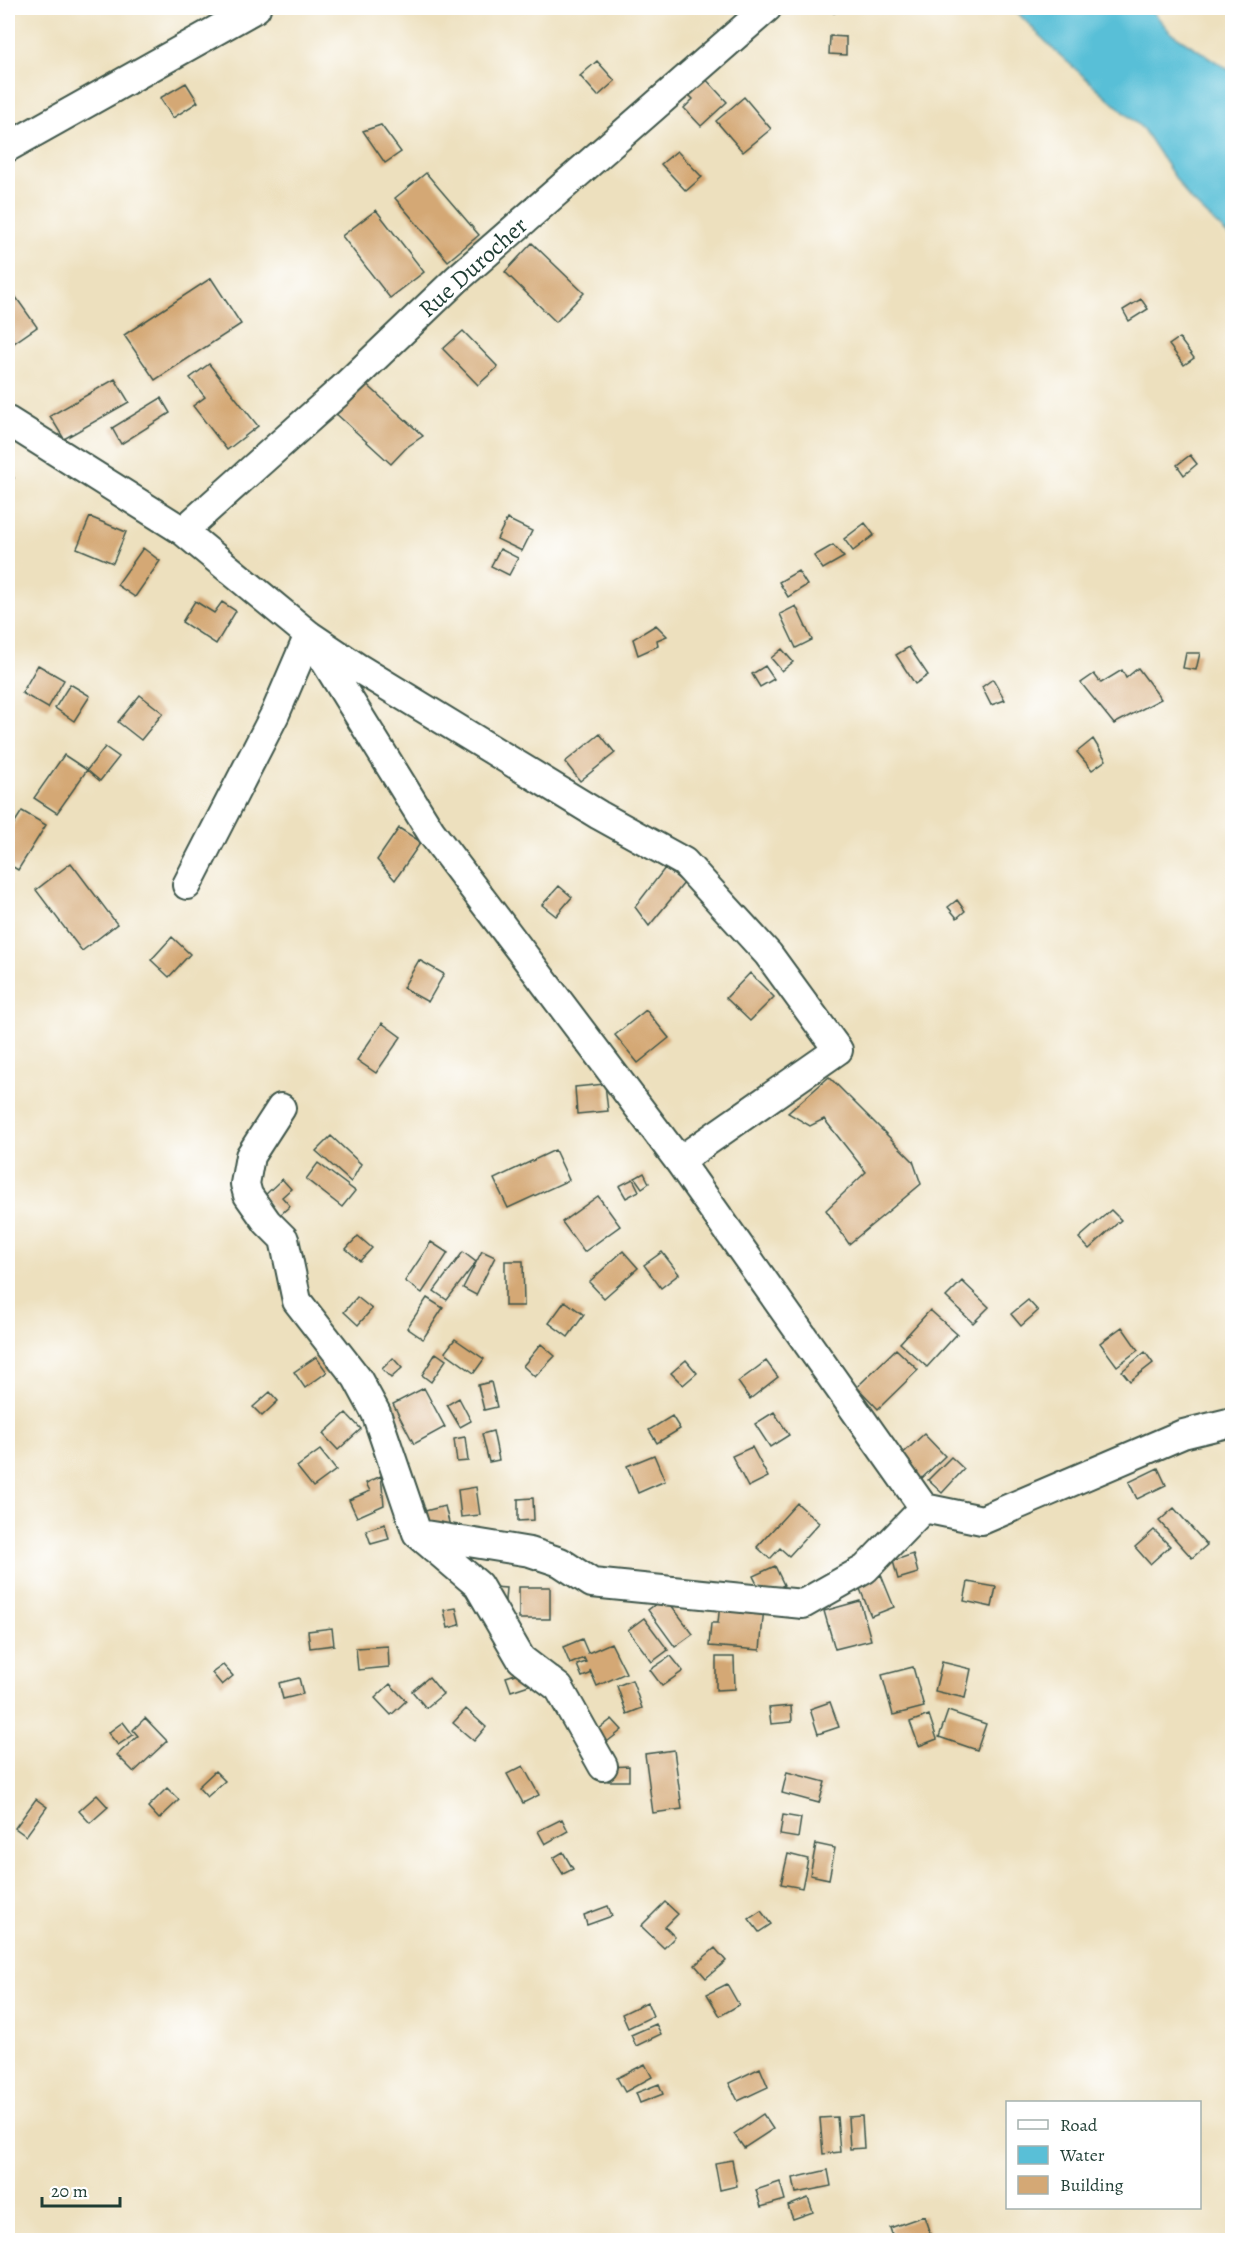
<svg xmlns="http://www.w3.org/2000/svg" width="1240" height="2248" font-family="Alegreya,serif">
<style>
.water{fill:#59bfd7;stroke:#3c7e86;stroke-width:1.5}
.building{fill:#d4a875}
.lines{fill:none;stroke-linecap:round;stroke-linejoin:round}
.minor-casing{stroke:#3e5549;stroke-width:32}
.minor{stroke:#fff;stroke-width:28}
.labels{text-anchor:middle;stroke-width:5;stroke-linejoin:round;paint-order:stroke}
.street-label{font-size:24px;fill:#1f3d34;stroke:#fff}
</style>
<rect width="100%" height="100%" fill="#fff"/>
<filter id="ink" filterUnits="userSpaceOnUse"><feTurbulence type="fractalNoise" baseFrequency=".0167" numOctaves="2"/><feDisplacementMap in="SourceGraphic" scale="12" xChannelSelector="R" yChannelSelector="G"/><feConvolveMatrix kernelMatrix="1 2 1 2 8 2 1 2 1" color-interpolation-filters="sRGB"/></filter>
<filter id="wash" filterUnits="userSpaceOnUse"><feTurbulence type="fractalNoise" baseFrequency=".008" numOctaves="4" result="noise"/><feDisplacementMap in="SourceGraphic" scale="24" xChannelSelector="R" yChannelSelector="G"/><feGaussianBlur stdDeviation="1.35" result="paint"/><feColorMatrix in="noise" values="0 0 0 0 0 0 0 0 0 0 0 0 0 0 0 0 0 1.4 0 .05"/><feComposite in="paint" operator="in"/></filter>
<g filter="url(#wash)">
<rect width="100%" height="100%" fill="#ede0be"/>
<path class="water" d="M1013 8H1150L1170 32 1232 72V239L1188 197 1143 129 1053 49Z"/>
<g id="blocks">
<path class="building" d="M830 8H843L834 13Z
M830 36 846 37V55L829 54Z
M597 61 615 81 598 96 580 76Z
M703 76 727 102 701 126 684 108 693 99 686 92Z
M186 83 198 102 173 118 160 98Z
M744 97 771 129 743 152 716 121Z
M381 125 401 152 385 163 363 131Z
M677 151 702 177 686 191 661 164Z
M426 173 479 235 448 261 395 198Z
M376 210 424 272 390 298 342 236Z
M532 243 584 293 556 322 505 272Z
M211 278 241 324 155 380 124 335Z
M8 286 37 327 8 347Z
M1141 299 1148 309 1129 321 1123 310Z
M463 331 498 367 478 385 443 349Z
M1179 338 1194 358 1184 365 1169 345Z
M209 364 258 426 227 450 193 406 205 397 190 378Z
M115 379 129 402 64 439 50 416Z
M361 379 423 436 407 447 391 464 332 410Z
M161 398 170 413 121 444 112 428Z
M1190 455 1197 464 1184 475 1177 465Z
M8 474 14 478 8 488Z
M90 517 126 532 113 563 77 548Z
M507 519 532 531 522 551 497 539Z
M865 523 874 535 853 551 844 539Z
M833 545 844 557 823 569 814 556Z
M143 548 160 561 135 597 117 585Z
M500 549 518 558 509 575 491 566Z
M798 571 807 585 788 597 779 582Z
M195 601 214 613 222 602 236 611 216 644 182 622Z
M796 606 812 640 796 648 780 614Z
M656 625 667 636 657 640 658 646 638 655 633 639Z
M909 647 928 675 915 684 896 655Z
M782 649 793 662 782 671 771 658Z
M1186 653H1200L1196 670 1183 668Z
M38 665 64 680 48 708 22 693Z
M765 666 774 679 760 687 752 674Z
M1138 668 1161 699 1114 724 1081 683 1094 674 1101 683 1122 670 1126 678Z
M993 679 1005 700 991 705 982 687Z
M70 684 90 696 74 721 55 708Z
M140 695 163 713 141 740 118 722Z
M600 734 615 753 580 781 565 762Z
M1093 739 1106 760 1092 770 1077 752Z
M105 747 119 757 100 781 87 770Z
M64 755 87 770 57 813 34 798Z
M22 811 46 825 18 870 8 864V833Z
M399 828 421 842 395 880 377 860Z
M71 863 117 924 82 951 36 890Z
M665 868 684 883 649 926 635 907Z
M559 886 572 897 556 916 542 905Z
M957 900 965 911 957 918 948 907Z
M172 937 190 954 169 977 151 960Z
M419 960 444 974 428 1002 403 988Z
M750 973 774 997 750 1021 726 998Z
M646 1010 669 1038 638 1063 615 1035Z
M382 1023 401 1037 376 1073 357 1060Z
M829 1077 913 1161 921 1184 849 1244 826 1210 866 1172 824 1119 810 1126 788 1113Z
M605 1084 608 1111 577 1114 575 1087Z
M331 1136 361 1164 351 1182 316 1151Z
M555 1150 569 1180 508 1208 494 1179Z
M318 1163 355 1191 342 1207 306 1179Z
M644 1173 649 1183 642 1188 635 1178Z
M282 1179 291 1189 282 1197 290 1206 280 1215 263 1197Z
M633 1179 639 1191 626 1198 619 1186Z
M598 1196 620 1226 584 1252 562 1222Z
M1111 1210 1121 1220 1089 1249 1079 1238Z
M358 1236 372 1248 360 1261 346 1249Z
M431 1242 448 1253 422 1293 405 1281Z
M482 1251 495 1257 476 1295 463 1288Z
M623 1251 638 1268 604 1298 589 1282Z
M463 1252 476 1262 447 1300 434 1291Z
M662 1252 679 1274 661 1288 644 1265Z
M505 1261H523L524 1306H505Z
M962 1281 989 1307 973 1323 946 1297Z
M357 1297 372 1309 358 1325 344 1312Z
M427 1298 443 1308 423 1339 407 1328Z
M1028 1300 1038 1311 1021 1326 1011 1314Z
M565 1301 584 1315 568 1337 549 1323Z
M930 1310 957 1334 927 1367 900 1343Z
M1122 1327 1138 1350 1117 1366 1100 1343Z
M455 1339 484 1359 474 1373 445 1352Z
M541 1344 555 1356 535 1377 523 1366Z
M896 1349 918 1370 878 1409 857 1387Z
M1145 1352 1153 1363 1130 1381 1122 1371Z
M436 1353 446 1360 431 1382 422 1375Z
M316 1357 327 1372 305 1388 294 1372Z
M393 1358 402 1368 391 1378 382 1369Z
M686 1360 697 1373 683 1385 671 1373Z
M766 1361 778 1377 750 1399 738 1382Z
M491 1382 497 1407 484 1410 478 1385Z
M424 1388 445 1427 414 1444 393 1404Z
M270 1392 278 1401 262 1416 253 1407Z
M459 1398 471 1421 460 1427 447 1405Z
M774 1412 789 1435 770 1447 755 1424Z
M346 1413 361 1429 338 1450 323 1434Z
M672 1416 680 1429 657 1443 649 1430Z
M493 1431 499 1460 489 1462 482 1434Z
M924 1434 945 1456 919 1481 897 1459Z
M465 1437 468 1461 457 1462 454 1439Z
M752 1447 768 1477 748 1487 732 1456Z
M320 1450 336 1470 313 1487 297 1467Z
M654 1455 665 1481 638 1493 627 1466Z
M951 1457 964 1469 942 1493 928 1480Z
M1158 1468 1166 1485 1137 1499 1129 1482Z
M381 1476 384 1505 357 1517 349 1500 370 1491 366 1483Z
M476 1487 480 1515 461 1517 458 1490Z
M533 1498 534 1520 518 1521V1499Z
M797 1503 819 1523 789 1556 780 1548 770 1559 757 1547Z
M445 1506 451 1531 425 1529 421 1512Z
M1174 1508 1207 1545 1192 1558 1159 1521Z
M385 1524 389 1539 371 1544 366 1530Z
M1154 1530 1170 1546 1150 1564 1135 1547Z
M913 1554 918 1573 898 1579 893 1561Z
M775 1566 784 1585 763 1596 753 1576Z
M881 1575 894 1607 871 1616 858 1584Z
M968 1582 996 1587 992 1607 964 1601Z
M493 1587 506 1588 504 1612Z
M519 1587H550V1619H519Z
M665 1597 693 1634 675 1647 648 1610Z
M860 1601 871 1640 835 1649 824 1611Z
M720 1603 764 1607 760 1650 709 1646 711 1623H718Z
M456 1608 460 1625 448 1628 444 1610Z
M644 1618 668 1650 652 1662 628 1630Z
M332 1628 334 1645 310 1648 308 1631Z
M582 1639 588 1653 611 1643 626 1673 597 1686 590 1670V1674L582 1677 577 1665 586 1662 584 1658 570 1664 563 1647Z
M388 1646 389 1667 358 1670 356 1648Z
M671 1656 683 1671 662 1686 650 1670Z
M716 1657H734L735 1689 716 1690Z
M942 1662 971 1669 965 1698 935 1691Z
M223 1665 233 1676 222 1685 212 1673Z
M913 1667 924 1707 893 1715 882 1675Z
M528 1670 532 1684 511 1691 506 1677Z
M429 1677 443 1694 426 1708 412 1691Z
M299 1678 303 1694 283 1699 279 1683Z
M632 1680 642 1708 627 1714 617 1686Z
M390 1684 406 1701 391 1715 375 1698Z
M830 1702 839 1727 818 1734 810 1709Z
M791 1706 792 1722 771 1724 769 1708Z
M466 1709 486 1727 474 1741 453 1723Z
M948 1711 986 1724 977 1750 939 1737Z
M929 1715 937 1739 919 1746 910 1722Z
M145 1718 167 1741 134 1772 117 1755 138 1736 133 1730Z
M612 1719 622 1730 603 1745 594 1733Z
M123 1722 133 1735 118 1745 108 1733Z
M674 1750 682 1809 653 1813 645 1754Z
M523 1766 539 1795 523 1803 507 1774Z
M629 1766V1781H608V1767Z
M215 1771 225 1781 207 1797 198 1787Z
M787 1772 825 1782 819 1803 782 1793Z
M167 1788 179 1800 159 1819 148 1807Z
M97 1795 108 1807 90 1823 79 1811Z
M36 1799 47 1807 26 1836 15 1828Z
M783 1815 801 1818 798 1838 780 1835Z
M562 1819 568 1831 545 1844 538 1831Z
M816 1844 835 1848 829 1879 810 1875Z
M563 1852 573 1869 563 1874 553 1858Z
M788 1854 808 1859 802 1888 781 1884Z
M665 1902 678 1914 665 1927 675 1937 664 1948 641 1926Z
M608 1906 612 1916 587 1925 584 1915Z
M761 1911 771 1924 759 1932 749 1919Z
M715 1948 726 1961 706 1978 695 1965Z
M727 1984 739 2005 720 2016 707 1994Z
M647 2002 653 2016 628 2028 622 2014Z
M656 2024 661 2034 636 2046 631 2035Z
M645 2064 652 2077 625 2092 617 2078Z
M760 2068 768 2087 738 2101 729 2083Z
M659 2084 663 2094 640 2103 636 2093Z
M763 2114 773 2129 744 2148 734 2134Z
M862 2116 864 2148 850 2149 848 2117Z
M837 2117 840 2152 823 2154 820 2118Z
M732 2160 737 2186 720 2190 715 2163Z
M828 2170 831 2186 796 2193 793 2178Z
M780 2182 785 2200 761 2207 756 2190Z
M808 2198 813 2212 793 2219 788 2206Z
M924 2216 931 2237 922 2240H894L890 2228Z"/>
</g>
</g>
<g filter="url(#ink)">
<use href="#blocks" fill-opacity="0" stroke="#3e5549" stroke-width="1.5"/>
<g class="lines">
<g class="minor-casing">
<path id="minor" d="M8 147 256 8
M8 421 183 531 309 635 358 668 599 815 684 862 768 954 838 1050 679 1161
M183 531 341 390 457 279 767 8
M309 635 431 832 679 1161 924 1508 982 1520 1183 1434 1232 1422
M187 885 275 714 309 635
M281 1108 250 1156 245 1184 248 1195 267 1222 284 1239 297 1301 357 1378 376 1413 417 1533 478 1585 521 1659 559 1688 603 1766
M419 1534 530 1552 560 1562 592 1583 803 1604 865 1569 924 1508"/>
</g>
<use href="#minor" class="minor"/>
</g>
</g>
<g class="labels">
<g class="street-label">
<text transform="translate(473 267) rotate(-42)" y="8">Rue Durocher</text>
</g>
</g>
<rect width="1240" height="2248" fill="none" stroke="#fff" stroke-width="30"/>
<rect x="1006" y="2101" width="195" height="108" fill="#ffffff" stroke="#a5b1ae" stroke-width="1.5"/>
<rect x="1018" y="2120" width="30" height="9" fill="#ffffff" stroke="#a5b1ae" stroke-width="1.5"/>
<text x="1060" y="2131" font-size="18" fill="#1f3d34">Road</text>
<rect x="1018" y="2146" width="30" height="18" fill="#59bfd7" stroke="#a5b1ae" stroke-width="1.5"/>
<text x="1060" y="2161" font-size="18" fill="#1f3d34">Water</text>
<rect x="1018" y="2176" width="30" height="18" fill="#d4a875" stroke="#a5b1ae" stroke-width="1.5"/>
<text x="1060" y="2191" font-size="18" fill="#1f3d34">Building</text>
<path d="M42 2197v9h78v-9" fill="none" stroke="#1f3d34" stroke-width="3"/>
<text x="51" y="2197" font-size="18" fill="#1f3d34" stroke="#ffffff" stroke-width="4.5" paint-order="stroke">20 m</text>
</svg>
